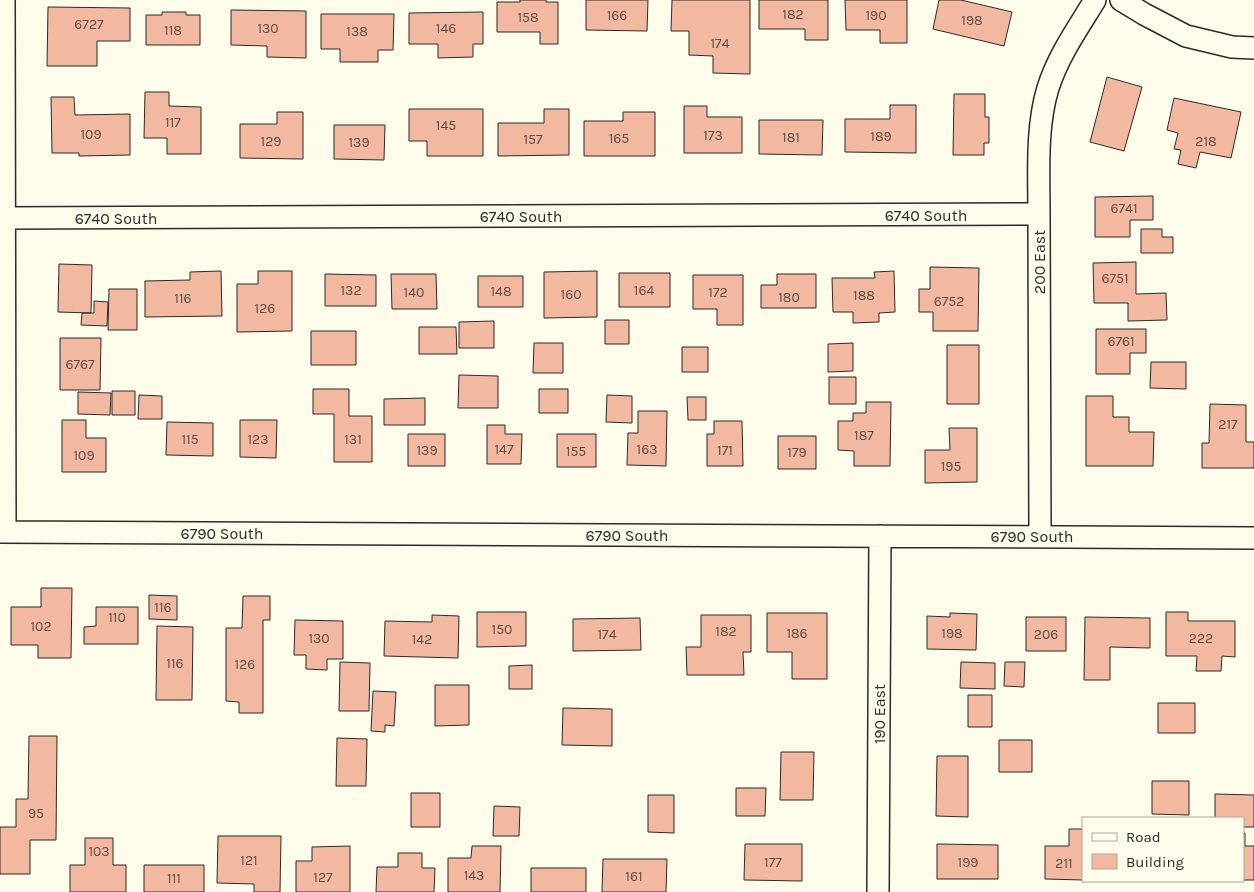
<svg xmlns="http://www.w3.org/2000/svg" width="1254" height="892" font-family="Karla,sans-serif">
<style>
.building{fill:#f2b8a0;stroke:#2b2b2b}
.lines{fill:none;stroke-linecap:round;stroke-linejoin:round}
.minor-casing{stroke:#2b2b2b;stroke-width:24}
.minor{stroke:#fdfbea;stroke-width:21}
.labels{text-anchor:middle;stroke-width:4;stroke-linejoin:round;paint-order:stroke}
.number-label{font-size:14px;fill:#5d4e48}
.street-label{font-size:16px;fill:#2b2b2b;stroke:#fdfbea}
</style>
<rect width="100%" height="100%" fill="#fdfbea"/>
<path class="building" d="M520 0H546V2H558V44H540V32H497V2H520Z
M586 0H648L647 31 586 30Z
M672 0H750V74L713 73V56L689 55V31H671Z
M759 0H828V40H805V29H759Z
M845 0H907V43H880V30H846Z
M939 0H961L1012 12 1004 46 933 29Z
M48 7 130 8V41H97V66H47Z
M231 10 306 11V58L267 57V46L231 45Z
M162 12H186V15H200V45H146V15H162Z
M483 12V44H473V57L438 58V44H409V13Z
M321 14H394L393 50H378V62H340V49H321Z
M1107 77 1142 87 1124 151 1090 142Z
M145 92H169V106L201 107V154H167V138H144Z
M954 94H985V117H989V143H984V155H953Z
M51 97H74L75 115 130 114V155L79 156V153H52Z
M1174 98 1241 112 1231 158 1200 152 1196 168 1178 164 1181 150 1174 149 1178 133 1167 130Z
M890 105H916V153L845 152V119H890Z
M684 106H707V117H742V153H684Z
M409 109H483V156H427V141H409Z
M544 109H569V155L498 156V123H544Z
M277 112H303V159L240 158V124H277Z
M623 112H655V156H584V121H623Z
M759 120H823L822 155 759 154Z
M334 125H385L384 160 334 159Z
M1153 196V220H1130V237H1095V197Z
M1141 229H1162V237H1173V253H1141Z
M1136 262V294L1166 293 1167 320 1128 321V303H1094L1093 263Z
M59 264 92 265 91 313 58 312Z
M930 267 979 268 978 331H933V312H919V289H930Z
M221 271 222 316 145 317V281L190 280V272Z
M258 271H292V331L237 332V284H258Z
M597 271V317L544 318V272Z
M894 271 895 312 879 313V322L853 323V312H833L832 278H875L874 272Z
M619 273H670V307H619Z
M325 274 376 275V306H325Z
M391 274H436L437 309H392Z
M777 274H816V308H761V285H777Z
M693 275H743V325H717V309H693Z
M478 276H523V307H478Z
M109 289H137V330H108Z
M94 301 108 302 107 326 81 325 82 313H94Z
M605 320H629V344H605Z
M494 321V348H459V322Z
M419 327H456L457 354H419Z
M1096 329H1146V353H1130V374H1096Z
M311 331H356V365H311Z
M60 338H101L100 390H60Z
M534 343H563V373H533Z
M853 343V371L828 372V344Z
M947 345H979V404H947Z
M682 347H708V372H682Z
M1151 362H1186V389L1150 388Z
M459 375 498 376V408H458Z
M829 377H856V404H829Z
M313 389H349V416H372V462H334V414H313Z
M539 389H568V413H539Z
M112 391H135V415H112Z
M78 392 111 393 110 415 78 414Z
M139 395 162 396V419H138Z
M607 395 632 396V423L606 422Z
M1086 396H1113V417H1129V432H1154L1153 466H1086Z
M687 397H706V420H688Z
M425 398V425H384V399Z
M866 402H891L890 466H854V451L838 450V421H853V413H866Z
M1210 404 1246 405V442H1254V468H1202V443H1209Z
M638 411H667L666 466 627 465 628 433H638Z
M62 420H86V438H106V472H62Z
M240 420H277L276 458 240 457Z
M714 421H742L743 466H707V434H714Z
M167 422 213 423V456L166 455Z
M487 425H505V434H522L521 464H487Z
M949 428H977V482L925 483V450H950Z
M408 434H445V466H408Z
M557 434H596V467H557Z
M778 436H816V469H778Z
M41 588H72L71 658H38V645H11V607H41Z
M149 595 177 596V620L149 619Z
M243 596H270V620H263V713H239V702L226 701V628H242Z
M96 607H138V644H84V627L96 626Z
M477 612H526V646L477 647Z
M1166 612H1188V621H1235V657L1222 656 1221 671H1196L1197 656H1166Z
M767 613H827V679H792V652H767Z
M950 613 977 614 976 650 927 649V616L950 617Z
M432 615 459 616 458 658 384 656 385 621 432 622Z
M701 615H751V652H743L744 675H687L686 647H701Z
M1026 617H1066V651H1026Z
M1085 617 1150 618V648L1110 647V680H1084Z
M640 618 641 650 573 651V619Z
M295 620 343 621V659H327V670L306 669V655H294Z
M157 626 193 627 192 700H156Z
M340 662 370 663 369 711H339Z
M961 662 995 663V689L960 688Z
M1005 662H1025L1024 687 1004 686Z
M532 665V689H509V666Z
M435 685H469V725L435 726Z
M373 691 396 692 394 726 385 725V732L371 731Z
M968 695H992V727H968Z
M1158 703H1195V733H1158Z
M563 708 612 709V746L562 745Z
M29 736H57L56 840H30V874H0V827H16V799H28Z
M337 738 367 739 366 786H336Z
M999 740H1032V772H999Z
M781 752H814L813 800H780Z
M937 756H968V817L936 816Z
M1152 781H1189V815L1152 814Z
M736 788H766L765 816H736Z
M411 793H440V827H411Z
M1215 794 1254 795V827H1243V818H1215Z
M648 795H674V833L648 832Z
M494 806 520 807 519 836H493Z
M1069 829H1083V880L1045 879V846H1069Z
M1243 833H1245V846H1254V880H1243Z
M218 836H281L280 892H254V884L217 883Z
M85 838H113V865H126V892H70V865H85Z
M745 844H802V881L744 880Z
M937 844 998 845V879H937Z
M350 846V892H296V861H312V847Z
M472 846H501L500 892H448V858H471Z
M398 853H422V868H435L434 892H376L377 867H398Z
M603 859H667L666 892H602Z
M144 865H204V892H144Z
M531 868H586V892H531Z"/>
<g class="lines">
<g class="minor-casing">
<path id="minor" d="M4 0 5 532
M1121 0 1144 14 1186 36 1232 47 1254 48
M4 218 1039 214
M0 532 1254 538
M1040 536 1039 214C1039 173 1036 127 1048 88 1058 56 1078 28 1095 0
M878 892 880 536"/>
</g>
<use href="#minor" class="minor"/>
</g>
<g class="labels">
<g class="number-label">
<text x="793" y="19">182</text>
<text x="617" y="20">166</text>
<text x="876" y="20">190</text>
<text x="528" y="22">158</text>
<text x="972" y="25">198</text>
<text x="89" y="29">6727</text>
<text x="268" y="33">130</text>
<text x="446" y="33">146</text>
<text x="173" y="35">118</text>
<text x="357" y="36">138</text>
<text x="720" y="48">174</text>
<text x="173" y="127">117</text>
<text x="446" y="130">145</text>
<text x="91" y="139">109</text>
<text x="713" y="140">173</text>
<text x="881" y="141">189</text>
<text x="791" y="142">181</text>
<text x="619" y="143">165</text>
<text x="533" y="144">157</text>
<text x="271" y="146">129</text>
<text x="1206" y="146">218</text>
<text x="359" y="147">139</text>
<text x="1124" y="213">6741</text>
<text x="1115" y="283">6751</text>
<text x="351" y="295">132</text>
<text x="644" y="295">164</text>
<text x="501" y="296">148</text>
<text x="414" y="297">140</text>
<text x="718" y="297">172</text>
<text x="571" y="299">160</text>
<text x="864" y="300">188</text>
<text x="789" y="302">180</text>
<text x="183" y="303">116</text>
<text x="949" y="306">6752</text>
<text x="265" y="313">126</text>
<text x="1121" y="346">6761</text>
<text x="80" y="369">6767</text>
<text x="1228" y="429">217</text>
<text x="864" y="440">187</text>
<text x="190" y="444">115</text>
<text x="258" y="444">123</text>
<text x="353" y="444">131</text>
<text x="504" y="454">147</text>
<text x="647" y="454">163</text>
<text x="427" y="455">139</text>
<text x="725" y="455">171</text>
<text x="576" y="456">155</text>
<text x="797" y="457">179</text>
<text x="84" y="460">109</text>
<text x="951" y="471">195</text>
<text x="163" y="612">116</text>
<text x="117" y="622">110</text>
<text x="41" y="631">102</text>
<text x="502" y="634">150</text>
<text x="726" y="636">182</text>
<text x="797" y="638">186</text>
<text x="952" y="638">198</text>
<text x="607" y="639">174</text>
<text x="1046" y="639">206</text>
<text x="319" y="643">130</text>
<text x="1201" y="643">222</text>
<text x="422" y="644">142</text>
<text x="175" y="668">116</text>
<text x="245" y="669">126</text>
<text x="36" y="818">95</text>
<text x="99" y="856">103</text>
<text x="249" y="865">121</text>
<text x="773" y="867">177</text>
<text x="968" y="867">199</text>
<text x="1064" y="868">211</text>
<text x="474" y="880">143</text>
<text x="634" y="881">161</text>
<text x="323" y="882">127</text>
<text x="174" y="883">111</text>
</g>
<g class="street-label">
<text x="926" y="221">6740 South</text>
<text x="521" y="222">6740 South</text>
<text x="116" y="224">6740 South</text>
<text transform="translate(1039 262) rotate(-90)" y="6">200 East</text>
<text x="222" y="539">6790 South</text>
<text x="627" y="541">6790 South</text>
<text x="1032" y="542">6790 South</text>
<text transform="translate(879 714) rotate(-90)" y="6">190 East</text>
</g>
</g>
<rect x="1082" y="817" width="162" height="65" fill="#fdfbea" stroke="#a9a89e"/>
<rect x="1092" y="833" width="25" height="8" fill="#fdfbea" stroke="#a9a89e"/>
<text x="1126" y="842" font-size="15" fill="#2b2b2b">Road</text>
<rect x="1092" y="854" width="25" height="15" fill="#f2b8a0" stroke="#a9a89e"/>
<text x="1126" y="867" font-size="15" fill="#2b2b2b">Building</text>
</svg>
